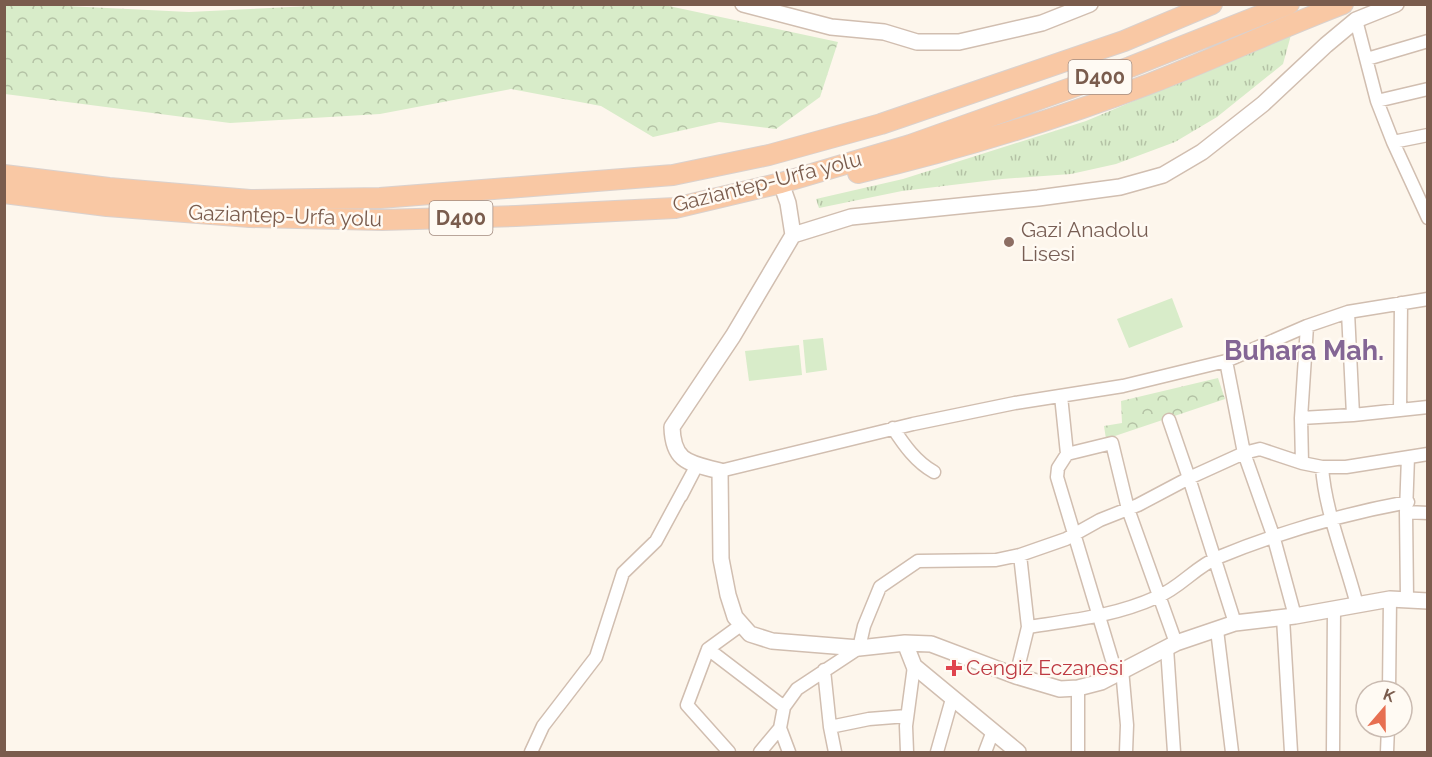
<svg xmlns="http://www.w3.org/2000/svg" width="1432" height="757" font-family="Raleway,sans-serif">
<style>
.grass{fill:url(#grass-tufts)}
.forest{fill:url(#forest-crowns)}
.garden{fill:#d8ecc9}
.lines{fill:none;stroke-linecap:round;stroke-linejoin:round}
.minor-casing{stroke:#d1beb0;stroke-width:15}
.tertiary-casing{stroke:#d1beb0;stroke-width:18}
.trunk-casing{stroke:#dad1cd;stroke-width:22}
.minor{stroke:#fff;stroke-width:12}
.tertiary{stroke:#fff;stroke-width:15}
.trunk{stroke:#f9c8a4;stroke-width:20}
.education-dot{fill:#8d6e63;stroke:#fffaf3;stroke-width:2}
.health-dot{fill:#e0444e;stroke:#fffaf3;stroke-width:2}
.labels{text-anchor:middle;stroke-width:5;stroke-linejoin:round;paint-order:stroke}
.shield{fill:#fffaf3;stroke:#a28b7f;stroke-width:1.5}
.shield-label{font-size:20px;font-weight:bold;fill:#7a5c4d}
.street-label{font-size:21px;fill:#7a5c4d;stroke:#fffaf3}
.education-label{font-size:21px;fill:#785e54;stroke:#fffaf3;text-anchor:start}
.health-label{font-size:21px;fill:#be3a42;stroke:#fffaf3;text-anchor:start}
.district-label{font-size:27px;font-weight:bold;fill:#846695;stroke:#fffaf3}
</style>
<defs>
<pattern id="grass-tufts" width="24" height="20" patternUnits="userSpaceOnUse" patternTransform="scale(1.5)"><rect width="24" height="20" fill="#d8ecc9"/><path d="M3 7l-1-3M5 7V3M7 7l1-3M15 17l-1-3M17 17v-4M19 17l1-3" fill="none" stroke="#b4c2a5"/></pattern>
<pattern id="forest-crowns" width="20" height="18" patternUnits="userSpaceOnUse" patternTransform="scale(1.5)"><rect width="20" height="18" fill="#d8ecc9"/><path d="M2 6a3 3 0 1 1 6 0M12 15a3 3 0 1 1 6 0" fill="none" stroke="#b4c2a5"/></pattern>
</defs>
<rect width="100%" height="100%" fill="#fdf6ec"/>
<path class="grass" d="M1291 35 1283 64 1217 117 1175 142 1116 164 1071 174 1002 179 902 191 819 208 816 199 903 179 1086 121Z"/>
<path class="forest" d="M352 4 664 5 838 42 820 97 776 129 719 122 653 137 601 106 511 89 380 114 230 123 5 94V5H46L189 12Z
M1218 378 1225 399 1106 439 1104 426 1122 423 1121 401Z"/>
<path class="garden" d="M1172 298 1183 327 1129 348 1117 319Z
M823 338 827 370 806 373 803 340Z
M799 345 802 375 749 381 745 351Z"/>
<g class="lines">
<g class="minor-casing">
<path id="minor" d="M1356 20 1377 101 1428 89
M1367 59 1428 41
M1377 101 1393 142 1428 218
M1393 142 1428 135
M1226 361 1244 453 1273 535 1295 616
M1061 396 1067 454 1058 468 1057 477 1116 673
M1400 410 1401 303
M1353 415 1428 407
M1301 418 1353 415 1348 312
M1169 420 1189 478 1235 623
M893 428C904 445 916 462 934 472
M1067 454 1112 443 1128 509 1176 643
M1302 463 1301 418 1307 326
M1322 467C1325 512 1346 561 1357 605
M720 471 913 424 1015 403 1123 386 1226 361 1307 326 1348 312 1428 299
M1406 512 1428 513
M1020 555 1028 627
M1407 599 1406 512 1408 457
M1283 618 1291 752
M1217 630 1232 752
M1167 648 1174 752
M708 649 784 707
M1122 669 1127 725 1126 752
M824 670 830 727 835 752
M1016 676 1028 627C1074 620 1115 616 1157 597 1180 588 1196 566 1219 557 1280 532 1343 514 1408 502
M1078 688V752
M1389 691 1390 599
M830 727 869 719 907 716
M780 728 789 752
M531 752 543 726 596 657 623 573 656 541 697 465 681 496
M729 752 687 705 708 649 741 625
M760 752 780 728 784 707 797 689 859 648 864 626 880 587 918 561 996 560 1020 555 1066 539 1100 520 1138 505 1189 478 1244 453 1260 449 1302 463 1322 467H1346L1428 454
M907 752 906 726 914 666
M937 752 952 699
M985 752 993 731
M1333 752 1334 609
M1387 752 1388 727"/>
</g>
<g class="tertiary-casing">
<path id="tertiary" d="M743 4 831 27 884 32 917 42H959L1042 23 1090 4
M781 183 788 203 793 235 733 336 672 427C673 463 690 463 720 471L721 559 728 595 735 617 750 634 772 641 859 648 905 643
M793 235 851 217 1038 198 1120 187 1163 175 1202 152 1263 104 1326 45 1356 20 1396 4
M1018 752 914 666 905 643 931 644 1016 676 1060 689 1078 688 1101 682 1176 643 1235 623 1295 616 1390 599 1428 601"/>
</g>
<g class="trunk-casing">
<path id="trunk" d="M858 173C957 150 1054 120 1149 84 1214 59 1277 29 1343 4
M4 175 109 188 250 200 380 198 673 175 769 155 881 124 1124 41 1212 4
M4 193 107 206 250 217 382 220 516 216 675 208 781 183 910 145 1130 67 1289 4"/>
</g>
<use href="#minor" class="minor"/>
<use href="#tertiary" class="tertiary"/>
<use href="#trunk" class="trunk"/>
</g>
<circle class="education-dot" cx="1009" cy="242" r="6"/>
<path class="health-dot" d="M951 659h6v6h6v6h-6v6h-6v-6h-6v-6h6z"/>
<g class="labels">
<g class="shield">
<rect x="1068.5" y="60" width="63" height="34" rx="4.5"/>
<rect x="429.5" y="201" width="63" height="34" rx="4.5"/>
</g>
<g class="shield-label">
<text x="1100" y="84">D400</text>
<text x="461" y="225">D400</text>
</g>
<g class="street-label">
<text transform="translate(767 182) rotate(-14)" y="7">Gaziantep-Urfa yolu</text>
<text transform="translate(285 216) rotate(2)" y="7">Gaziantep-Urfa yolu</text>
</g>
<g class="education-label">
<text x="1021" y="237">Gazi Anadolu<tspan x="1021" dy="24">Lisesi</tspan></text>
</g>
<g class="health-label">
<text x="966" y="675">Cengiz Eczanesi</text>
</g>
<g class="district-label">
<text x="1304" y="360">Buhara Mah.</text>
</g>
</g>
<rect width="1432" height="757" fill="none" stroke="#7a5c4d" stroke-width="12"/>
<g transform="translate(1384 709) rotate(20)"><circle r="28" fill="#fffaf3" stroke="#cabbb1" stroke-width="1.5"/>
<path d="M0-4.5L10 22L0 15L-10 22Z" fill="#e76f51"/>
<text y="-9" font-size="16" font-weight="bold" text-anchor="middle" fill="#7a5c4d">K</text>
</g>
</svg>
